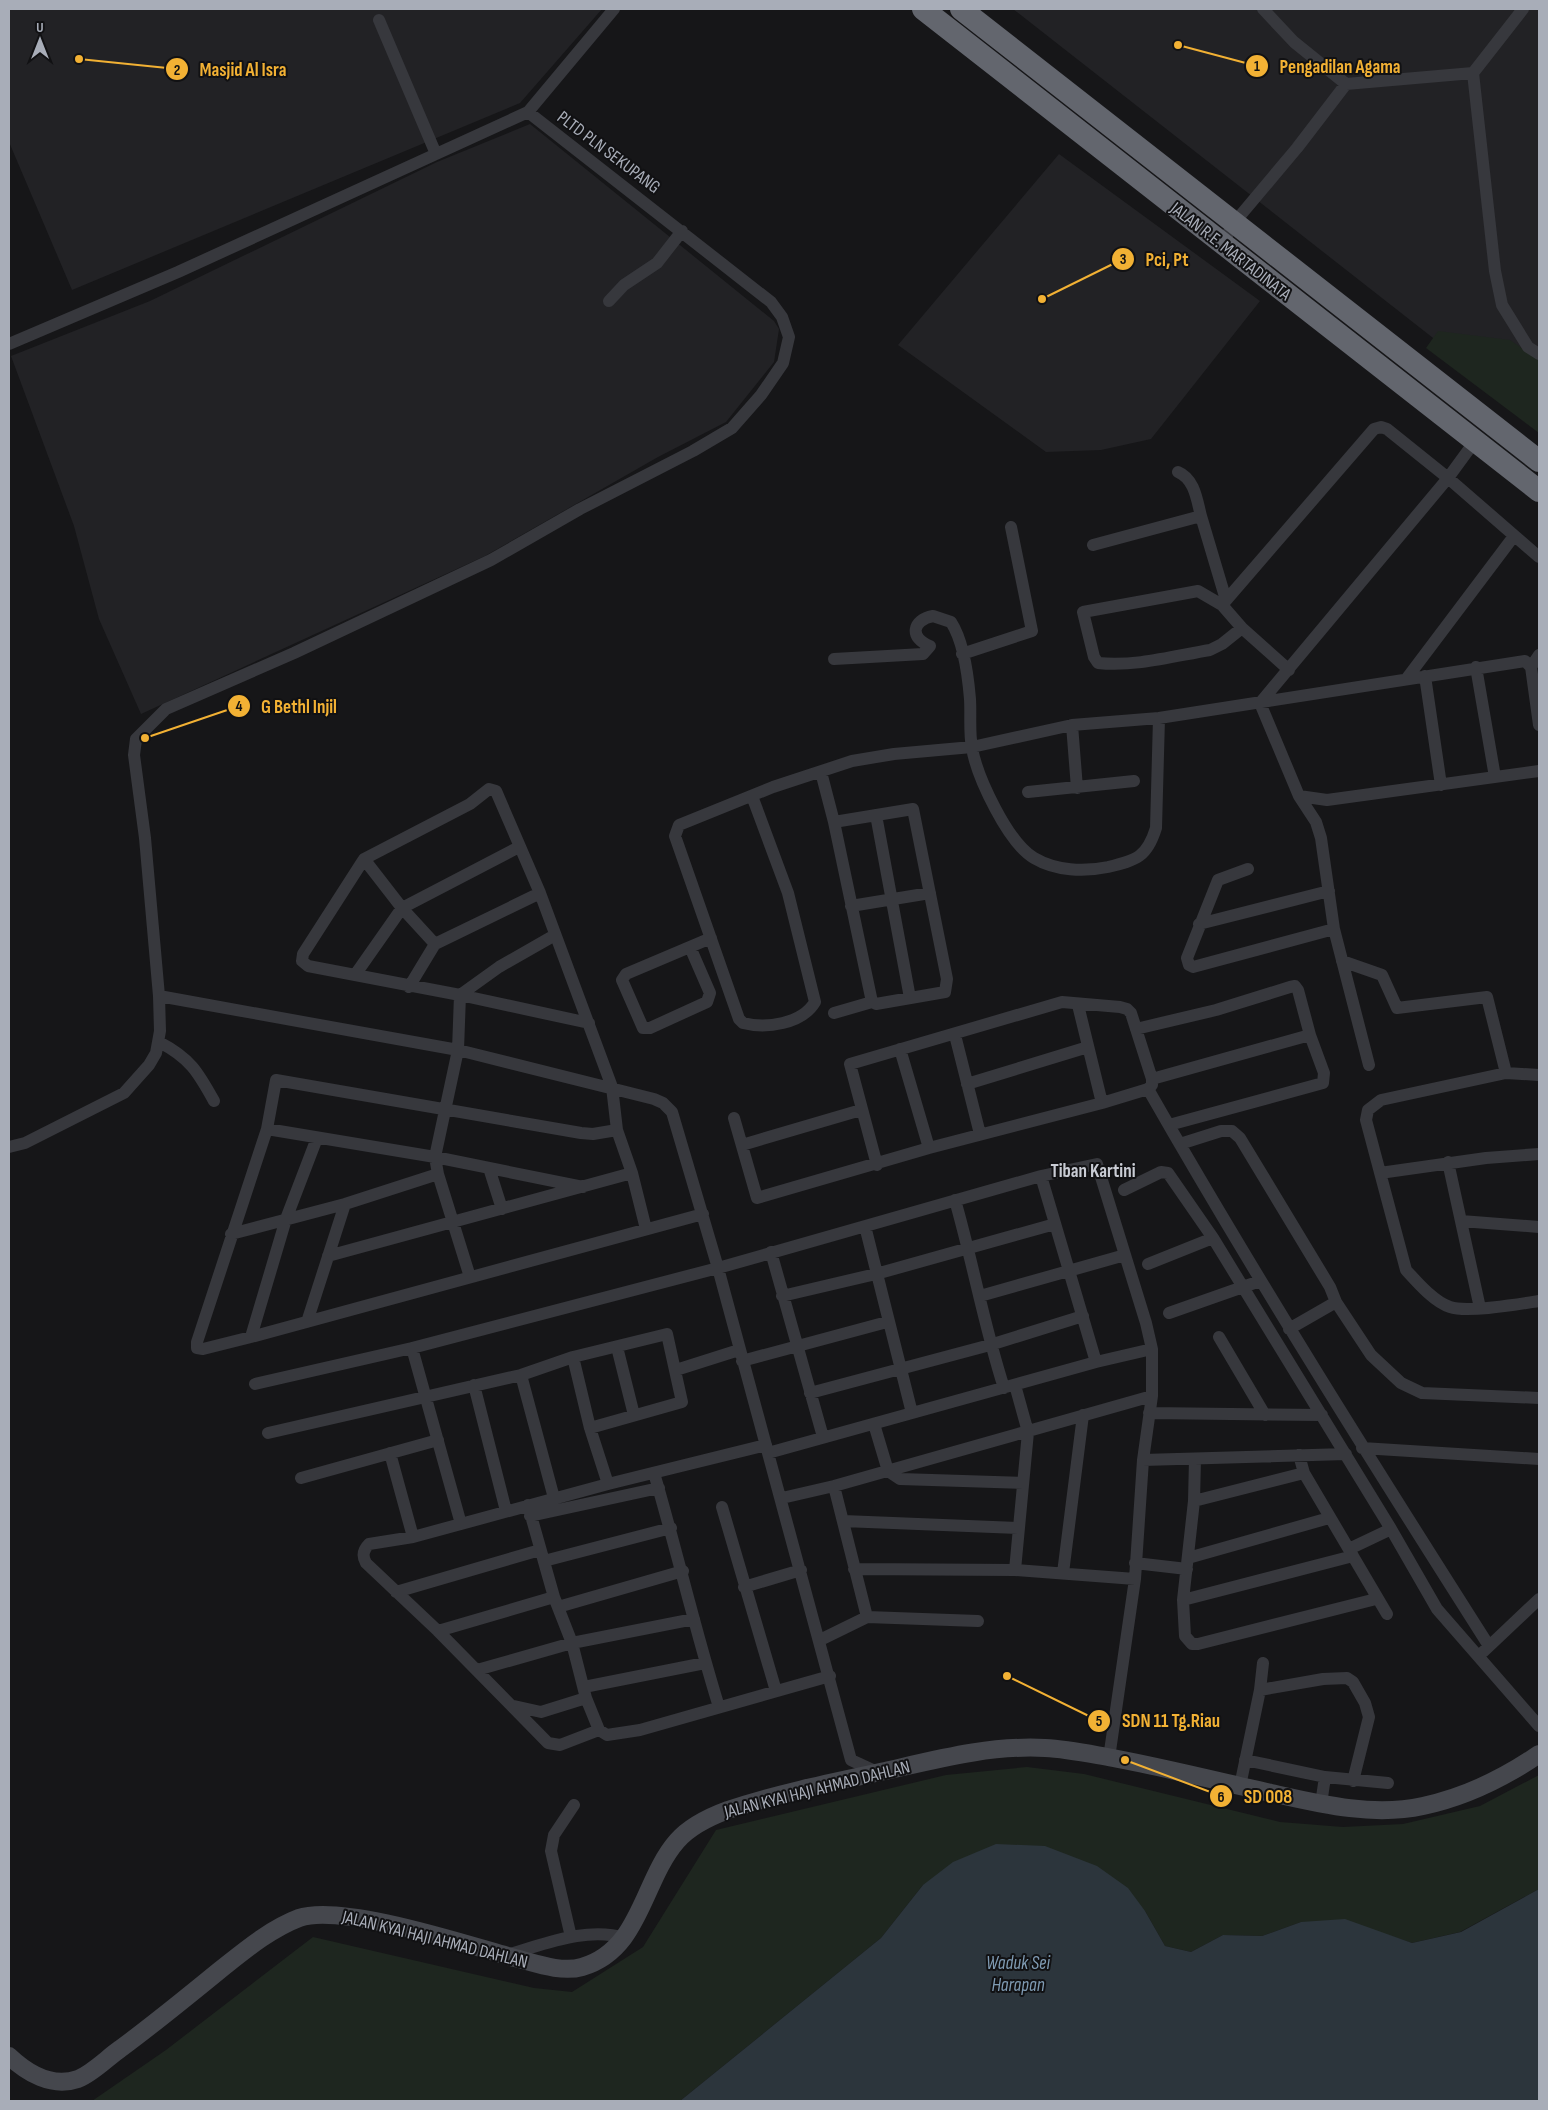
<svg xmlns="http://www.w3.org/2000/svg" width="1548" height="2110" font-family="'Sofia Sans Condensed',sans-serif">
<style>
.built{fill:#222225}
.green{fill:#1e261f}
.water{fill:#2c353c}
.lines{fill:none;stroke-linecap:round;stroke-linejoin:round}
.street{stroke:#37383d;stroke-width:12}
.secondary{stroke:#45474d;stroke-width:18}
.highway{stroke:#63666e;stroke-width:22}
.labels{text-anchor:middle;stroke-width:4;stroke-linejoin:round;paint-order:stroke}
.street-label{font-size:18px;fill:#a8adb8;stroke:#111113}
.neighbourhood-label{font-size:19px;font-weight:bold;fill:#c9ccd4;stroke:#111113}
.water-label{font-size:19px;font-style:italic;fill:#7f9bb3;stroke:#111113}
.leader{fill:none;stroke:#f2b134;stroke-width:2}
.callout-dot{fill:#f2b134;stroke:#111113;stroke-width:2}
.mark-label{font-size:15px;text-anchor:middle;font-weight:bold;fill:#111}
.callout-label{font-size:19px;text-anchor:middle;font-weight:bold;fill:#f2b134;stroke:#111113;stroke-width:4;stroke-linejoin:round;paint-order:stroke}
</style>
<rect width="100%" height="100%" fill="#161618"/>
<path class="built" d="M9 9H602L520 103 72 290 9 142Z
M1013 9H1539V421Z
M530 124 774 321 779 329 774 362 726 422 658 457 485 556 141 714 99 619 74 526 11 356 150 301 437 162Z
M1059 154 1260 301 1151 439 1101 450 1046 452 898 345Z"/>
<path class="green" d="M1438 331 1510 340 1539 360V433L1426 348Z
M1027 1767 1084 1774 1280 1822 1343 1827 1403 1824 1480 1806 1539 1775V1889L1460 1932 1412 1943 1381 1933 1301 1922 1262 1936 1223 1935 1191 1952 1165 1946 1145 1911 923 1885 881 1938 680 2101H92L166 2050 313 1937 534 1988 572 1992 643 1947 716 1830 946 1775Z"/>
<path class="water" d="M996 1844 1045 1846 1097 1866 1128 1888 1145 1911 1165 1946 1191 1952 1223 1935 1262 1936 1301 1922 1345 1919 1412 1943 1461 1932 1539 1889V2101H680L881 1938 923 1885 953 1862Z"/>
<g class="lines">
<path class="street" d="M1263 9 1294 42 1346 84
M379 20 436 154
M1473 73 1495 271 1502 305 1528 347 1539 354
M1222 244 1234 223 1297 148 1346 84 1473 73 1523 9
M609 301 624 285 657 263 682 231
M9 344 178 272 528 112 614 9
M1475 441 1448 478 1260 703 1299 796 1327 800 1539 771
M1178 472C1195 479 1197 501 1201 516
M1093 545 1201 516 1226 600
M1222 605 1374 429 1381 427 1387 429 1448 478 1539 557
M1242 628 1222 644 1210 650C1174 656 1135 667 1098 663L1094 657 1083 612 1198 591 1222 605 1242 628 1289 670
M962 654 1032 631 1011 527
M834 659 923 654 930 646C909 638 912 620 933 616L951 622C964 642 968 675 970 699 971 715 969 732 972 748 977 777 1008 843 1034 858 1056 871 1084 872 1108 867 1137 860 1147 857 1156 828L1159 718
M1476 667 1495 777
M1531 667 1539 655
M1425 676 1441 785
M1407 678 1514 536
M1072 725 1077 788
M821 772 834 822 872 1002 876 1004 945 992 947 979 913 809 834 822
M1028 792 1134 781
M752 796 788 893 815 1002C802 1024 766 1029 743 1023L739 1019 675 836 679 825 773 787 852 761 894 754 972 747 1072 725 1159 718 1525 661 1531 667 1539 725
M1299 796 1316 822 1321 838 1334 929 1369 1065
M876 815 910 998
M364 859 402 908 435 944 540 893
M1248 869 1218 880 1187 958 1189 965 1193 967 1334 929
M851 906 930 893
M1199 924 1329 891
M690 947 710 993 707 1002 650 1028H643L622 980 626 974 711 938
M1342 961 1382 975 1397 1008 1487 997 1506 1073
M355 975 402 908 519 847
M409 987 435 944
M159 996 458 1050 654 1099 663 1103 672 1112 718 1268 851 1760 877 1772
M1078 1005 1102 1103
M834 1013 872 1002
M589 1023 460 995 308 966 302 961 303 954 364 859 470 804 489 789 496 791 540 893 612 1087 617 1130 632 1173 646 1229
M1136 1029 1216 1010 1290 987 1295 986 1298 990 1310 1035 1324 1073 1323 1083 1169 1125
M955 1035 980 1134
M159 1042C190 1058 198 1072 214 1101
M900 1049 929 1148
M1539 1075 1506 1073 1381 1100 1368 1110 1366 1120 1406 1270C1417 1282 1434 1302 1450 1307 1468 1313 1519 1304 1539 1301
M1152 1079 1310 1035
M967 1084 1088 1047
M1148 1089C1256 1278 1372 1462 1489 1646
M734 1118 757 1198 929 1148 1102 1103 1148 1089 1152 1085V1079L1131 1013 1127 1009 1120 1007 1062 1002 850 1064 877 1165
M267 1129 435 1157 583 1187
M617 1130 593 1134 581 1133 276 1080 267 1129 197 1342V1348L203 1349 251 1337 703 1214
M1180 1144 1221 1131H1232L1240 1138 1330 1287 1336 1302 1289 1329
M742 1145 861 1110
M9 1147 25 1143 124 1093 149 1065 156 1053 160 1031 159 996 145 838 134 755 136 739 166 709 294 653 491 560 580 509 693 451 732 428 761 395 783 363 789 337 782 317 771 302 528 112
M1448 1162 1480 1308
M489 1168 502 1209
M1380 1173 1486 1158 1539 1154
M1041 1176 1096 1362
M1124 1190 1161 1172 1168 1173 1213 1238 1391 1529 1437 1609 1539 1726
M955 1200C973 1263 984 1326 1004 1388
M1461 1221 1539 1227
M865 1226 912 1413
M231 1234 345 1204 438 1174
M771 1252 823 1437
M328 1256 632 1173
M1148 1264 1213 1238
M470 1277 438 1174 435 1157 458 1050 460 995 499 967 555 935
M782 1296 876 1274 1055 1224
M980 1296 1125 1255
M1336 1302 1371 1355 1401 1383 1422 1393 1539 1398
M1169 1313 1260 1281
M307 1322 345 1204
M251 1337 286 1219 317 1138
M1219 1337 1265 1415
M617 1347 634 1415
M573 1357 590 1428 608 1484
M742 1361 887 1322
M676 1370 739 1350
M521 1375 554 1498
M255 1384 412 1348
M474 1385 506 1511
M810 1393 990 1345 1083 1316
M1149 1413 1322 1415
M874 1424 888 1471 900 1479 1023 1483
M268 1433 521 1375 573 1357 667 1334 682 1402 590 1428
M1362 1448 1539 1459
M390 1453 413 1537
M768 1453 1096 1362 1152 1349
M1299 1455 1304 1473 1387 1614
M1195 1459 1194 1501 1183 1600 1353 1556
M1143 1460 1346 1454
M654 1473C677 1551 695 1630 719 1707
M301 1478 438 1440
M834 1486 867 1617
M782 1498 834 1486 1152 1396
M1194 1501 1304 1473
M528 1505 554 1597 572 1643 586 1698 599 1730 607 1735 640 1730 830 1676
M722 1507 776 1691
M530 1516 659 1488
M843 1521 1018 1528
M461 1524 412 1348 718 1268 1041 1176 1097 1164 1146 1323 1152 1349V1396L1143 1460 1135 1579 1109 1758
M1349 1549 1391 1529
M1188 1558 1329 1518
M544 1561 671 1528
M1135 1563 1187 1569
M854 1569 1015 1570 1135 1579
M1015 1570 1028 1432 1015 1385
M1063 1573 1083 1415
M744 1587 801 1570
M396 1592 540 1550
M1183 1600 1185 1636 1192 1644H1198L1376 1599
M558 1607 683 1571
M438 1631 554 1597
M820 1640 867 1617 978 1621
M1483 1652 1539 1599
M477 1670 572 1643 694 1619
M584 1687 705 1663
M1260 1690 1323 1679 1347 1678 1353 1682 1365 1703 1369 1717 1353 1781
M514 1706 541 1712 586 1698
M599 1730 560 1745 548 1743 438 1631 366 1563C362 1556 363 1550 369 1544L413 1537 608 1484 766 1445
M1245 1760 1325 1777
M1240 1786 1260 1690 1263 1663
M1321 1804 1325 1777 1388 1783
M571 1937 551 1851 554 1835 574 1805
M506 1955C543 1945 586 1926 625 1938"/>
<path class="secondary" d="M9 2056C27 2073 52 2088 78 2079 93 2073 107 2058 120 2049 154 2024 187 1997 220 1970 244 1951 270 1929 299 1918 341 1903 468 1945 515 1958 535 1963 561 1973 582 1967 641 1950 642 1881 677 1841 690 1826 709 1817 728 1810 779 1793 833 1782 885 1771 938 1759 991 1745 1045 1748 1068 1749 1090 1754 1113 1758 1166 1768 1218 1781 1271 1793 1320 1804 1373 1817 1423 1806 1465 1797 1504 1778 1539 1754"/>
<path class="highway" d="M923 9 1539 491
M961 9 1539 461"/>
</g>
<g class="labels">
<g class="street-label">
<text transform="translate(609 152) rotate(37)" y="6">PLTD PLN SEKUPANG</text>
<text transform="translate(1231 251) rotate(38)" y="6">JALAN R.E. MARTADINATA</text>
<text transform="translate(817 1789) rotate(-14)" y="6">JALAN KYAI HAJI AHMAD DAHLAN</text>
<text transform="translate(435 1939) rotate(14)" y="6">JALAN KYAI HAJI AHMAD DAHLAN</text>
</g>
<g class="neighbourhood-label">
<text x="1093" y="1177">Tiban Kartini</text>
</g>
<g class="water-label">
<text x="1018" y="1969">Waduk Sei<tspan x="1018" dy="22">Harapan</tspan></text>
</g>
</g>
<path class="leader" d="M1178 45L1257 66M79 59L177 69M1042 299L1123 259M145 738L239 706M1007 1676L1099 1721M1125 1760L1221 1796"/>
<g class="callout-dot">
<circle cx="1178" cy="45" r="5"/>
<circle cx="79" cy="59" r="5"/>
<circle cx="1042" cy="299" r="5"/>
<circle cx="145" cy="738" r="5"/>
<circle cx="1007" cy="1676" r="5"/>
<circle cx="1125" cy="1760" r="5"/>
<circle cx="1257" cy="66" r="12"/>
<circle cx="177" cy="69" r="12"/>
<circle cx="1123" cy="259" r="12"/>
<circle cx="239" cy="706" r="12"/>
<circle cx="1099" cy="1721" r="12"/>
<circle cx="1221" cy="1796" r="12"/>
</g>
<g class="mark-label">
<text x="1257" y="71">1</text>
<text x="177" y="75">2</text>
<text x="1123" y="264">3</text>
<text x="239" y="711">4</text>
<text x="1099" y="1726">5</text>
<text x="1221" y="1802">6</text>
</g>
<g class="callout-label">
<text x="1340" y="73">Pengadilan Agama</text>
<text x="243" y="76">Masjid Al Isra</text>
<text x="1167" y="266">Pci, Pt</text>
<text x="299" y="713">G Bethl Injil</text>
<text x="1171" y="1727">SDN 11 Tg.Riau</text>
<text x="1268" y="1803">SD 008</text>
</g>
<rect width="1548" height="2110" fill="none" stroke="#a8adb8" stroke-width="20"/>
<g transform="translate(40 40)" stroke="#111113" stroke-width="4" paint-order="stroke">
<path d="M0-4L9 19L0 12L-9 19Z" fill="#a8adb8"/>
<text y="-8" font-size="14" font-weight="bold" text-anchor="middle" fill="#a8adb8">U</text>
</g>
</svg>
